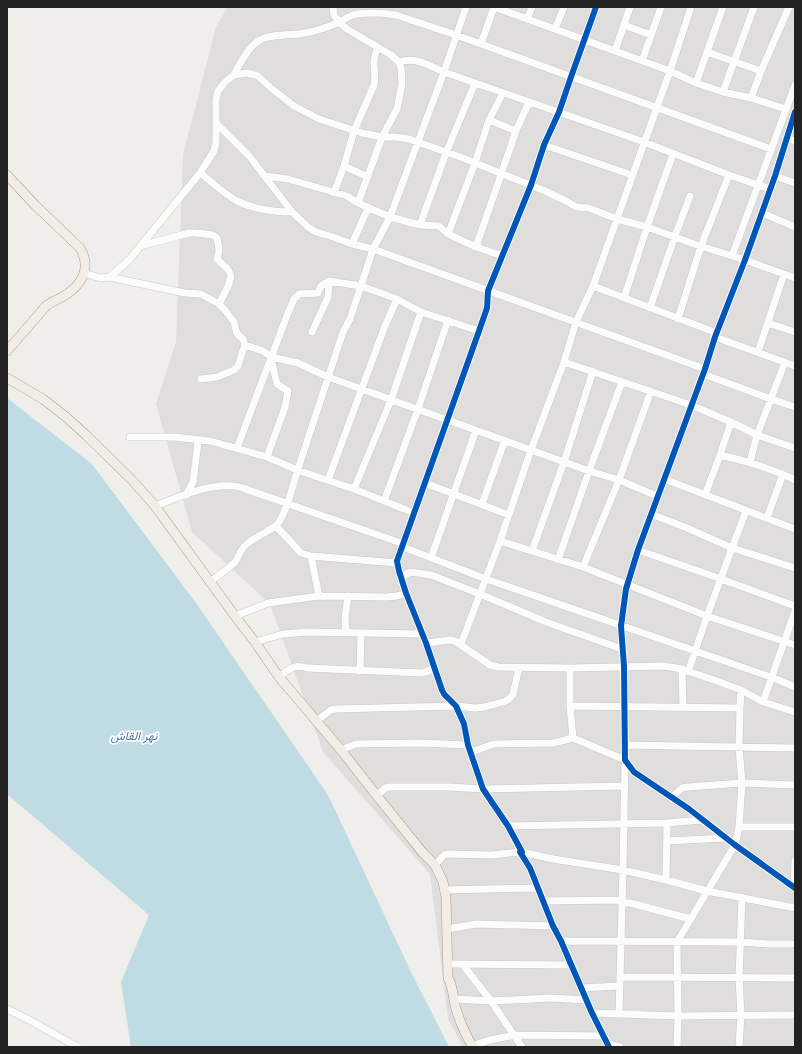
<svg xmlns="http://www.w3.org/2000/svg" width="802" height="1054" font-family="Inter,Vazirmatn,sans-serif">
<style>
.residential{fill:#dfdedc}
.water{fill:#bfdbe3}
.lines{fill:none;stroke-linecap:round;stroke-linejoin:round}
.minor-casing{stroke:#c9c8c7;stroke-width:8}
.major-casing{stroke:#a79c86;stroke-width:10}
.minor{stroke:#fdfcfc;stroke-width:7}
.major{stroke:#f3ede7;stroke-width:9}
.cycleway-casing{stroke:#fff;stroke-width:8}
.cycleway{stroke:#0057b8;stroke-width:6}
.labels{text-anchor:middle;stroke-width:3.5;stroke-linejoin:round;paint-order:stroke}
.water-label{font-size:12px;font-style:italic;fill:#4a7aab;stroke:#fff}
</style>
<rect width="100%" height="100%" fill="#f0eeeb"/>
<path class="residential" d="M228 7H795V1047H463L448 1019 430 874 323 752 270 604 192 532 156 404 176 342 183 155 216 27Z"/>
<path class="water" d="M7 398 92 464 196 603 328 795 411 972 449 1047H131L121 982 149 915 7 794Z"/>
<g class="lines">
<g class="minor-casing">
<path id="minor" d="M333 7 334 15 339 22 347 29 391 55 399 62 401 68 402 84 397 109 382 137 358 203
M494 7 670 71 696 83 723 92 751 98 786 109
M596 7 571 77 559 112 544 145 531 185 488 291 487 308 479 331 397 561 399 571 406 593 426 643 442 690 444 694 456 706 464 724 468 745 483 789 508 826 522 852H520L530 868 553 926 561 941 592 1013 609 1047
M527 19 532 7
M624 25 651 35
M555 29 564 7
M481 44 494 7
M615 51 630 7
M707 52 761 71
M642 61 661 7
M399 62C415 56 430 66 444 72L644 142 729 175 770 189
M234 75C239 65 250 45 260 40 273 33 290 36 305 33 316 31 326 28 337 23 342 21 347 17 353 15 364 12 385 13 396 15L456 35 771 149
M696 83 723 7
M723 92 754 7
M751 98 761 71 789 7
M795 112 775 176 745 260 715 337 705 369 638 550 626 589 621 626 624 666 625 760 634 772 689 809 735 845 795 888
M489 120 516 131
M216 123 250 157 292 212 308 227 316 232 333 237 352 244 373 249 705 369
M787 138 795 141
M544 145 632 175
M344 166 368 177
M200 173C212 182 224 194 237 201 253 209 274 212 292 212
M265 176 288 179 347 196 358 203 390 217 420 225 439 226 448 234 476 247 503 256
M775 176 795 183
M334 193 344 166 354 131 374 85C377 72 370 61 378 48
M762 213 795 227
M420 225 446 153 475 83
M448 234 475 163 489 120 503 93
M352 244 368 208
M140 246 189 233H196L213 235 217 238 218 243 219 251 217 259C221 264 226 266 229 271 235 279 223 295 219 304
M476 247 516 131 529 102
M732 256 795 85
M84 273 100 278 109 277 114 273 129 260 200 173 214 151 216 142V99L218 91 225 82 234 75 247 73 258 76 271 88 294 106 319 119 362 133 382 137H395L409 139 463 158 545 191 568 202 576 207 589 208 617 219 647 227 694 244 745 260 795 278
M109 277 185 293 201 294 219 304 225 310 234 322 237 334 243 339 245 345 242 353 238 366 234 370 217 377 201 379
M593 286 717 333
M624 298 647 227 673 154
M650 308 675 236 690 196
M678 319 701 246 729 175
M768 323 795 332
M312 332 328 297 329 281
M715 337 795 366
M245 345 263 351 271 357 298 363 328 377 589 471 619 480 657 496
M758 352 784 274
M564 362 691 405 731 422 757 435 795 448
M703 374 771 399 795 407
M130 437H174L210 441 267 457 297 470 354 489 414 513
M237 448 288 313 294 299 299 294 318 293 321 286 329 281 361 286 397 299 421 312 479 331
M720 455C746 461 771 468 795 480
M267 457 285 407 288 391 277 384 271 358
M750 462 757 435 785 362
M664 479 795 529
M328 480 385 326 397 299
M425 483 509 515
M354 489 391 400 421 312
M186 495 193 482 198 442 201 440
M705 495 720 455 731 422
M384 501 418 409 448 320
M482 504 505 440
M155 506C180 497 205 484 233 486 239 486 245 489 251 491L404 544
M651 514 687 528 732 548 795 568
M767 518 783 474
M276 526 301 553 311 556 397 563
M500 541 583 567 707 616 795 645
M403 547 486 579 771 677 795 687
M638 550 721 579 795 606
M532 551 564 462 593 371
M311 556 319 596
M431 558 476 430
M558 560 589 471 622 382
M583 567 619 480 651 391
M401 577 411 572 431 575 480 594 546 622 622 649
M211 581C219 575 228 569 235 562 240 556 239 550 247 544 255 537 267 532 276 526 286 516 293 484 298 469 313 423 328 378 343 332L350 319 373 249 390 217 444 72 466 7
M235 616 268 603 319 596 387 597 397 596 406 593
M346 633 345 618 348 596
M255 642 283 634 307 632 422 634
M426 643 450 640 455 641 490 665 498 667 570 668 664 666 682 669 714 680 741 690 763 702 795 712
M461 644 500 541 531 450 564 362 576 322 593 286 670 71 691 7
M570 668V706L573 738 625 760 623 870 619 1014
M682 669 683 707
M360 671 361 633
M688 672 707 616 732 548 746 511
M279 677C291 668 294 664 308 668L421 673 426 672 434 668
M763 702 795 611
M570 706 740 708
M316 721 331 710 336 709 456 706 475 708 485 707 506 701 509 699 513 694 519 668
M624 745 795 748
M341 750 356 744 421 743 468 745
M471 752 494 744 553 743 573 738
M377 796 385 788 390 787H449L483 789 625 786
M672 797 682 788 688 787 742 783 795 785
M508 826 667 823 703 820
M739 827H795
M667 841 726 838
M522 852 553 859 623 870 666 880 707 891 795 908
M435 865 444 855 447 854 492 855 520 852
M666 880 667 823
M794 887 795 861
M444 890 537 888
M544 901 619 900 622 903H630L691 919
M447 929 476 924 553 926
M561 941 740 942 768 944H795
M448 964 571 965
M463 965 491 1001 522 1047
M620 977 795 978
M581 988 619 986
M454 999 491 1001 551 998 586 1000
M7 1009C32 1020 54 1035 78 1047
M592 1013 678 1016 795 1015
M608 1044 620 1047
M472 1046 490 1040 515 1035 604 1036
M677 1047 678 1016 677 942 735 845 739 827 742 783 739 747 740 708 741 690
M739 1047 741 1015 739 978 742 897"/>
</g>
<g class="major-casing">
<path id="major" d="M7 175 35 205 80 248C92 268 82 286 62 297 57 300 51 302 46 306L7 351
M7 378 43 399 66 417 86 435 131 479 155 506 235 616 255 642 279 677 341 750 377 796 423 853 435 865 437 869 443 882 446 897 448 978C453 986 453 996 455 1005 459 1020 465 1034 473 1047"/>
</g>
<use href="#minor" class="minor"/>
<use href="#major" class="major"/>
<g class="cycleway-casing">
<path id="cycleway" d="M596 7 571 77 559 112 544 145 531 185 488 291 487 308 479 331 397 561 399 571 406 593 426 643 442 690 444 694 456 706 464 724 468 745 483 789 508 826 522 852H520L530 868 553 926 561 941 592 1013 609 1047
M795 112 775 176 745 260 715 337 705 369 638 550 626 589 621 626 624 666 625 760 634 772 689 809 735 845 795 888"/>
</g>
<use href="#cycleway" class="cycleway"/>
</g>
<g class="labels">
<g class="water-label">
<text x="134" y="740">نهر القاش</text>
</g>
</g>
<rect width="802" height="1054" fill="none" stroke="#222222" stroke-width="16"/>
</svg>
